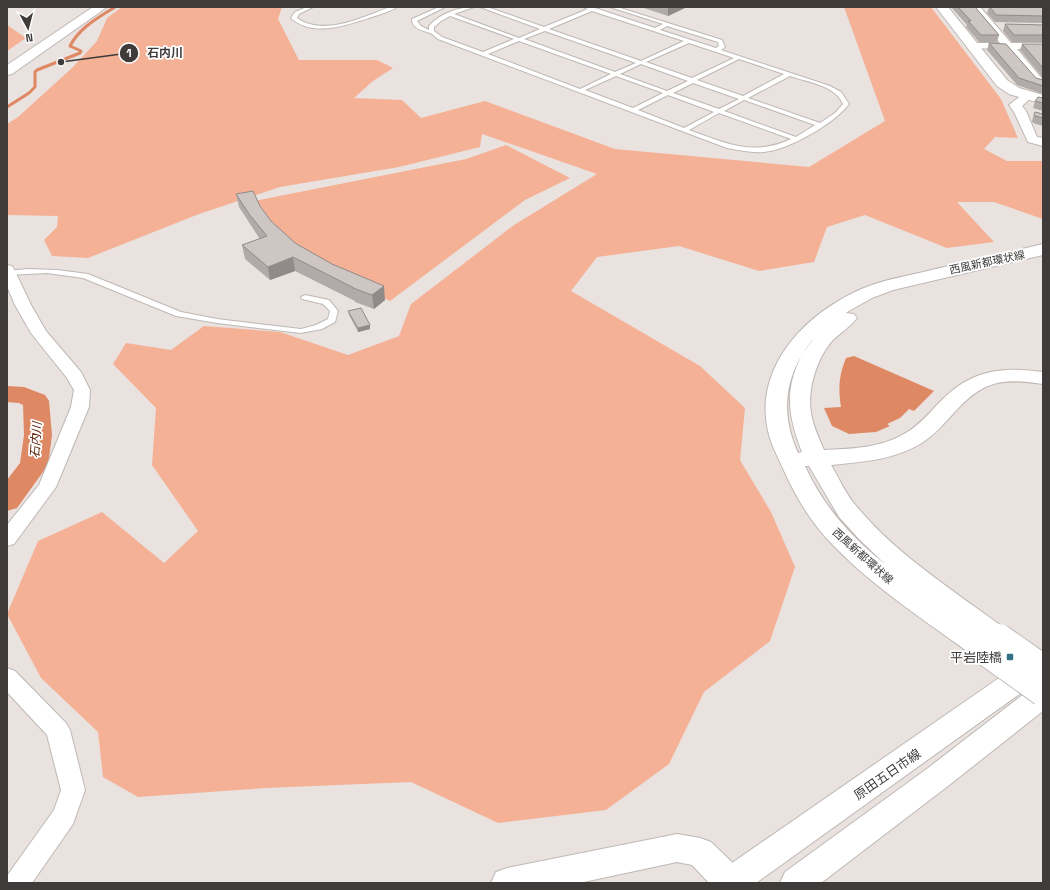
<svg xmlns="http://www.w3.org/2000/svg" width="1050" height="890" font-family="'Space Grotesk','Noto Sans JP',sans-serif">
<style>
.green{fill:#f5b196}
.water{fill:#df8864}
.lines{fill:none;stroke-linecap:round;stroke-linejoin:round}
.stream{stroke:#df8864;stroke-width:3}
.river{fill:#df8864;fill-rule:evenodd}
.service-casing{stroke:#beb8b5;stroke-width:2}
.minor-casing{stroke:#beb8b5;stroke-width:2}
.tertiary-casing{stroke:#beb8b5;stroke-width:2}
.secondary-casing{stroke:#beb8b5;stroke-width:2}
.primary-casing{stroke:#beb8b5;stroke-width:2}
.service{fill:#fff;fill-rule:evenodd}
.minor{fill:#fff;fill-rule:evenodd}
.tertiary{fill:#fff;fill-rule:evenodd}
.secondary{fill:#fff;fill-rule:evenodd}
.primary{fill:#fff;fill-rule:evenodd}
.tertiary-bridge-casing{stroke:#beb8b5;stroke-width:30;stroke-linecap:butt}
.tertiary-bridge{stroke:#fff;stroke-width:28}
.wall{fill:#b0aaa8}
.shaded-wall{fill:#908b88}
.building{fill:#cdc6c3;stroke:#908b88}
.poi-dot{fill:#337186;stroke:#fff;stroke-width:1.5}
.labels{text-anchor:middle;stroke-width:3.5;stroke-linejoin:round;paint-order:stroke}
.street-label{font-size:11px;fill:#3e3b3a;stroke:#fff}
.water-label{font-size:12px;font-style:italic;fill:#5c250b;stroke:#fff}
.near-poi-label{font-size:13px;fill:#3e3b3a;stroke:#fff;text-anchor:end}
.near-street-label{font-size:13px;fill:#3e3b3a;stroke:#fff}
.leader{fill:none;stroke:#3e3b3a;stroke-width:1.5}
.callout-dot{fill:#3e3b3a;stroke:#fff;stroke-width:1.5}
.mark-label{font-size:12px;text-anchor:middle;font-weight:bold;fill:#fff}
.callout-label{font-size:12px;text-anchor:middle;font-weight:bold;fill:#3e3b3a;stroke:#fff;stroke-width:3.5;stroke-linejoin:round;paint-order:stroke}
</style>
<rect width="100%" height="100%" fill="#e9e2df"/>
<path class="green" d="M122 7H282L278 19 299 60H377L393 68 373 81 354 98 402 100 421 118 485 101 615 149 809 167 885 121 844 7H931L1001 99 1018 138 995 137 984 149 1007 161H1043V219L994 202H957L994 242 947 248 865 215 827 227 814 262 759 271 679 246 597 257 571 291 700 366 745 408 740 460 771 512 795 567 770 641 704 692 669 764 606 810 498 823 411 782 266 788 138 797 103 777 98 732 41 678 7 614 38 541 102 512 164 563 198 531 152 465 156 408 113 364 126 343 171 350 204 326 280 332 348 355 399 336 411 304 514 225 597 174 482 134 480 147 399 167 280 187 199 214 88 258 52 256 44 240 57 227 58 216 7 215V124L18 117 72 68 97 41 107 18Z
M7 25 26 38 7 51Z
M506 145 570 178 525 200 390 301 297 256 254 201 466 159Z"/>
<path class="water" d="M854 356 934 391 914 411 909 409 900 418 887 424 890 426 876 432 849 434 832 426 824 408 841 407C838 388 839 375 846 358Z"/>
<g class="lines">
<path class="stream" d="M7 107 29 93 35 87V72L37 70 80 53 81 51 70 46C80 27 98 18 115 7"/>
<path class="river" d="M7 386 24 387 45 395 49 401 52 435 48 465 17 508 7 511V480L20 463 24 435 23 405 19 403 7 402Z"/>
<g class="service-casing">
<path id="service" d="M307 7H313L299 14 297 18C324 37 363 17 390 7H397C390 12 380 14 372 17 347 25 313 38 291 18L295 12Z
M439 7H445L417 21 421 26 429 30V26C439 14 459 7 474 7L454 14 519 38 540 29 480 7H487L544 27 588 9 583 7 595 8 655 28 663 24 610 7H617L722 40 725 47 721 50 830 86 841 92 849 104C834 124 788 150 764 152 751 153 739 150 727 148L438 39C435 37 433 34 430 33 422 30 412 29 412 19ZM592 11 684 41 641 61 549 29ZM450 16 514 39 483 52 442 37 434 31V27L441 21ZM667 26 718 42 719 46 716 48 660 30ZM545 31 636 63 615 72 524 39ZM519 41 611 74 580 89 488 54ZM689 43 734 58 692 78 646 62ZM739 59 784 74 743 96 697 80ZM641 64 688 81 667 91 620 74ZM616 76 663 93 633 108 585 90ZM790 76C807 82 835 85 843 104L835 113 820 123 748 98ZM693 83 739 99 719 109 673 93ZM668 95 714 112 684 128 638 110ZM744 100 815 125 796 137 724 111ZM719 113 791 139C753 157 725 143 689 130Z
M28 269 57 270 88 274 181 312 217 319 301 329 316 325 328 319 330 311 323 304 302 299 301 297 305 295 329 300 338 311 335 322 322 329 301 333 217 323 176 316 83 278 47 273 7 275V271Z"/>
</g>
<g class="minor-casing">
<path id="minor" d="M970 7H980L1011 43H1043V49H1017L1043 80V86L1035 84 1005 49 969 48 968 46 973 43H1000Z
M1027 93 1031 94 1033 96 1022 106 1026 111 1037 137 1043 138V146L1028 142 1014 112 1009 105 1023 94Z
M7 265 12 266 14 269 31 305 46 331 81 372 90 390 89 407 56 487 14 544 7 546V525L39 485 71 407 74 390 67 378 31 333 15 305 7 286Z
M7 668 15 671 66 723 70 730 85 790 73 824 32 883H7V876L54 810 61 790 47 735 7 692Z"/>
</g>
<g class="tertiary-casing">
<path id="tertiary" d="M936 7H948L1007 80 1019 88 1043 95V104L1009 94 997 86Z
M1043 244V255L893 290 872 298 847 312 846 313 854 314 857 318C850 327 840 333 832 341 817 358 807 390 811 413 813 426 819 438 824 450 850 449 880 448 904 434 919 426 930 412 942 400 971 370 1003 366 1043 372V384C999 377 981 382 951 416 942 426 932 437 920 444 894 460 860 462 831 465 839 478 846 495 857 507 899 557 956 592 1008 631L1012 638 1008 645 999 648 996 647 997 650 993 657 984 661 975 657C926 621 874 588 832 544 812 524 797 499 785 473 779 459 771 445 768 431 754 369 802 318 853 293 874 282 897 278 919 273 960 263 1002 254 1043 244ZM814 338C810 345 803 351 800 359 784 392 789 419 802 452L798 453C779 411 785 373 814 338ZM805 466H809L839 517 859 539 885 564C851 537 823 506 805 466Z
M677 834 700 838 711 842 742 872 747 883H709L692 865 677 862 579 883H491L496 872 507 868Z"/>
</g>
<g class="secondary-casing">
<path id="secondary" d="M1035 657 1043 660V677L756 883H714L719 872 1025 660Z
M1043 684V711L948 786 821 883H780L785 872 928 768 1033 687Z"/>
</g>
<g class="primary-casing">
<path id="primary" d="M93 7H107L12 74 7 75V65Z"/>
</g>
<use href="#service" class="service"/>
<use href="#minor" class="minor"/>
<use href="#tertiary" class="tertiary"/>
<use href="#secondary" class="secondary"/>
<use href="#primary" class="primary"/>
<g class="tertiary-bridge-casing">
<path id="tertiary-bridge" d="M999 638 1043 669
M984 650 1043 692"/>
</g>
<use href="#tertiary-bridge" class="tertiary-bridge"/>
</g>
<path class="wall" d="M641 7H687L668 16Z
M951 7H975L999 35 997 42H979L966 27 967 25Z
M989 7H1043V23L995 22 987 13Z
M1005 24 1043 25V42H1012L1003 31Z
M989 43 1036 78 1043 80V94L1017 85 987 50Z
M1022 44H1043V78L1020 50Z
M1043 98V111L1033 108 1035 101Z
M1034 114H1043V126L1033 123 1032 121Z
M236 194 260 206 271 221 295 243 385 300 374 309 355 302V301L295 271 270 280 245 259 242 245 260 239 252 227 239 207Z
M348 311 370 325V329L358 332 349 315Z"/>
<path class="shaded-wall" d="M668 7H687L668 16Z
M293 257 295 271 270 280 268 267Z
M384 286 385 300 374 309 372 295Z
M370 325V329L358 332V328Z"/>
<path class="building" d="M958 7H975L999 35H981L968 21H971Z
M990 7H1043V16L996 15Z
M1005 24 1043 25V35H1014Z
M989 43 1006 44 1036 78 1043 80V86L1019 78Z
M1022 44H1043V68Z
M1038 97 1043 98V103L1035 101Z
M1035 112 1043 114V118L1035 116 1034 114Z
M253 191 260 206 271 221 295 243 332 264 384 286 372 295 353 288H354L293 257 268 267 242 245 267 236 249 214 236 194Z
M361 308 370 325 358 328 348 311Z"/>
<rect class="poi-dot" x="1006" y="653" width="8" height="8" rx="2"/>
<g class="labels">
<g class="street-label">
<text transform="translate(987 262) rotate(-12)" y="4">西風新都環状線</text>
<text transform="translate(863 556) rotate(42)" y="4">西風新都環状線</text>
</g>
<g class="water-label">
<text transform="translate(36 440) rotate(-86)" y="4">石内川</text>
</g>
<g class="near-poi-label">
<text x="1002" y="662">平岩陸橋</text>
</g>
<g class="near-street-label">
<text transform="translate(887 774) rotate(-35)" y="5">原田五日市線</text>
</g>
</g>
<path class="leader" d="M61 62L129 53"/>
<g class="callout-dot">
<circle cx="61" cy="62" r="4"/>
<circle cx="129" cy="53" r="10"/>
</g>
<g class="mark-label">
<text x="129" y="57">1</text>
</g>
<g class="callout-label">
<text x="165" y="57">石内川</text>
</g>
<rect width="1050" height="890" fill="none" stroke="#3e3b3a" stroke-width="16"/>
<g transform="translate(28 28) rotate(173)" stroke="#ffffff" stroke-width="3" paint-order="stroke">
<path d="M0-3L7 15L0 10L-7 15Z" fill="#3e3b3a"/>
<text y="-6" font-size="11" font-weight="bold" text-anchor="middle" fill="#3e3b3a">N</text>
</g>
</svg>
